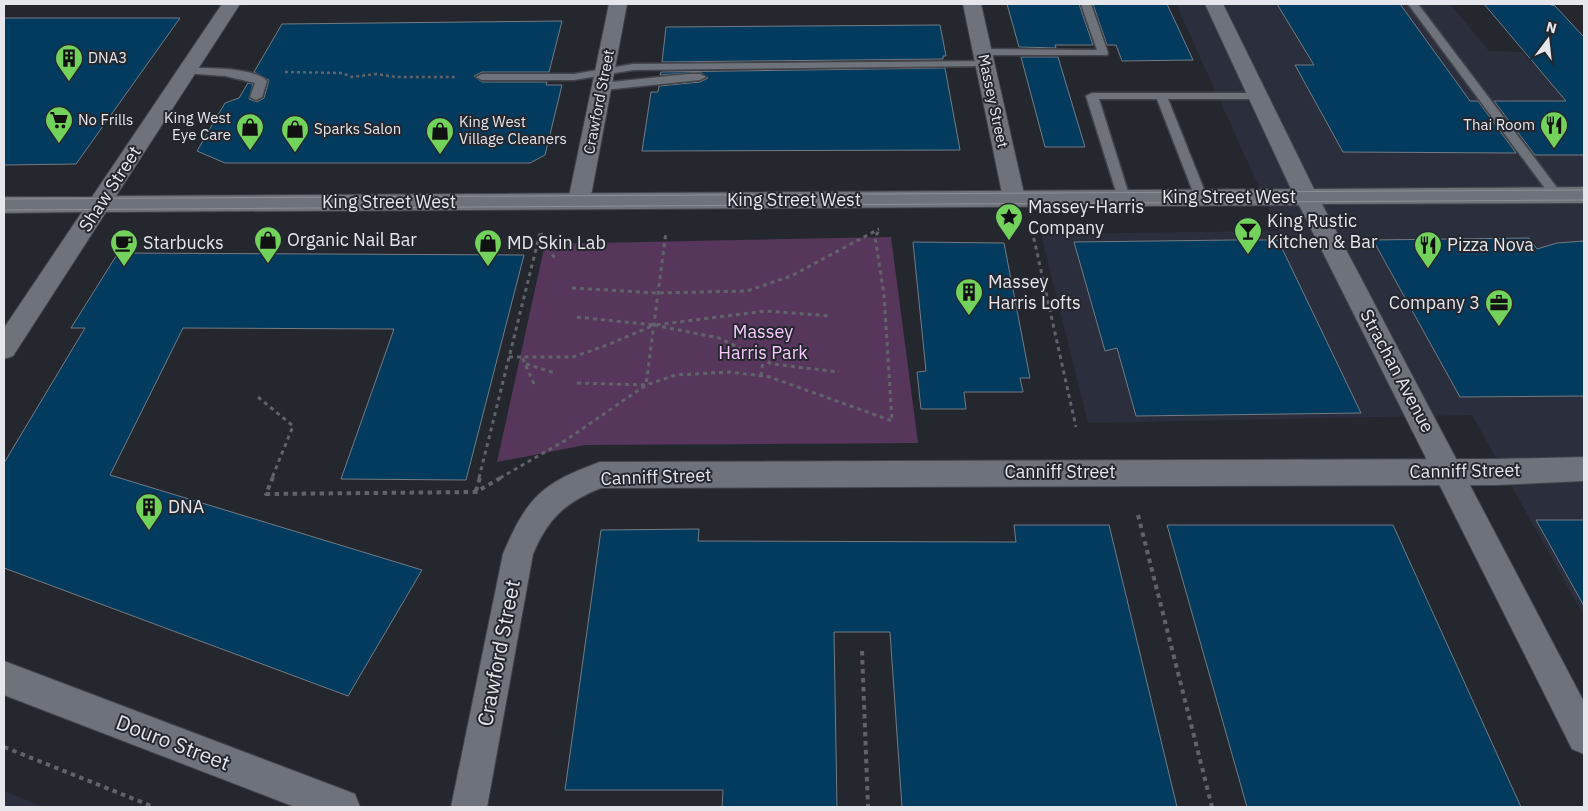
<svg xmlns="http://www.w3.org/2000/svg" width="1588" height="811" font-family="'IBM Plex Sans',sans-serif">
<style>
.built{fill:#2b2f3d}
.green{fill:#56375b}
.building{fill:#023b5e;stroke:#737b83}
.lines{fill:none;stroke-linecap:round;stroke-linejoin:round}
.lane-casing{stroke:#42444a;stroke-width:3}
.street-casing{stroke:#42444a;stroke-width:2}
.secondary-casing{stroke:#42444a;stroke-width:2}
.path-far2{stroke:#61636a;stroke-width:2.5;stroke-dasharray:3 3;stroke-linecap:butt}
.path-far1{stroke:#61636a;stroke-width:3;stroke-dasharray:4 4;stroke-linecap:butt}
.path{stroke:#61636a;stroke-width:4;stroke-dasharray:4.5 4.5;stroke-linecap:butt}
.lane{fill:#6e727b;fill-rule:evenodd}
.street{fill:#6e727b;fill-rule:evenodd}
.secondary{fill:#6e727b;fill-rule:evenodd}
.tram{stroke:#8d8f96;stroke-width:1}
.labels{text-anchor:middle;stroke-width:4;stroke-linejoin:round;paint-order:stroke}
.far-poi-label{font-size:15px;fill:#e5e7ed;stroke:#25272f;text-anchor:start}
.far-street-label{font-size:15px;fill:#e5e7ed;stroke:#25272f}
.street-label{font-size:18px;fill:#e5e7ed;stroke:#25272f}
.poi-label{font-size:18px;fill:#e5e7ed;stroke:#25272f;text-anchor:start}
.park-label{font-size:18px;fill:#f8c8ff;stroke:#25272f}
.near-street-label{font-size:21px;fill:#e5e7ed;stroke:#25272f}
</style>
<rect width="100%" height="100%" fill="#25272f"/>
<path class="built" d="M1176 4H1450L1489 51 1522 52 1533 65H1584V616L1472 415 1088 423 1041 234 1279 231Z
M4 791 43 807H4Z"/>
<path class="green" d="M891 237 918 443 585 445 497 462 545 244Z"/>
<path class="building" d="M1007 4H1079L1093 45H1055L1056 48 1019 47Z
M1093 4H1167L1193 60 1122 61 1116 45H1107Z
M1277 4H1400L1470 101H1478L1516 153 1343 152 1295 65H1314Z
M1484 4H1548L1555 6 1584 37V155H1535L1494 101H1566Z
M4 18H180L76 164 4 165Z
M562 21 549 72H482L474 76 482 82H547L546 85H562L545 155 530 163H225L197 151 225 103 239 98 248 83 253 84 249 99 257 102 264 98 269 80 254 72 282 24Z
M940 25 946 56H943V59L662 62 666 27Z
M1021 57H1058L1085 147H1045Z
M945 68 960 150 642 151 651 92H658L659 86 700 82 708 78 700 72 660 75 661 72Z
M1529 238 1537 249 1557 243 1584 241V396L1460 397 1373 240Z
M1234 240H1278L1361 413 1136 416 1117 348 1105 351 1074 242Z
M913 242 1004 243 1030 378H1020L1023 392H964L966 409H921L917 372 926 371Z
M118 253 524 255 466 480 341 479 394 329 183 328 110 475 422 570 348 696 4 568V463L85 328H71Z
M1536 520H1584V606Z
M1014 525H1109L1177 807H902L890 632H834L837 807H722L723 790H565L601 530 699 529 698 541 1016 542Z
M1167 525H1393L1521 807H1247Z"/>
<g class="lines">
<g class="lane-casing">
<path id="lane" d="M1081 4H1091L1108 53 1107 55H982L977 52 982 49 1097 50Z
M1408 4H1418L1561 193 1563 196 1561 199H1553Z
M985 61 989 62 990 64 989 66 633 70 574 80H482L476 77 482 74H574L633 64Z
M188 68C207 68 253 67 267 81L262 97 256 100 250 97 255 83 225 76 184 73 183 71 184 69Z
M688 74H700L706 77 700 80 614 89H602L596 86 602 83Z
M1092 93H1257L1263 96 1257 99H1168L1207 197 1201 201 1195 197 1157 99H1099L1130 198 1124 202 1118 198 1086 96Z"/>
</g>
<g class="street-casing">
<path id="street" d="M609 4H627L590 201 587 207 579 209 571 207 568 201Z
M963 4H981L1025 198 1022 204 1014 206 1006 204 1003 198Z
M1584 457V481L1497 485 601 488C566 502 548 518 533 554L487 807H451L503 554C527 497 542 483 600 462L1497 459Z"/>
</g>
<g class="secondary-casing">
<path id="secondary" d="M222 4H240L116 196 1291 189 1205 4H1223L1314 189 1584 187V203L1322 204 1584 702V754L1572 749 1299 205 106 212 13 356 4 359V328L82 212 4 213V197H92Z
M4 661 342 789 355 794 360 807H295L4 695Z"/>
</g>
<path class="path-far2" d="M285 72 342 73 352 77 376 74 396 77H458"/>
<path class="path-far1" d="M1032 230 1076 427
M541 233 555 259
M572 288 658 293 747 291 791 276 879 229
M577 317 654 325 766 311 831 316
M509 357H522
M526 364 555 373
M761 376 763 361
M577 383 646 385 666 232
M534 384 522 357H573L610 344 654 325 719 338 772 364 839 372
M258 397 293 426 272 478
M479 478 540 233
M500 478 566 440 646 385 676 375 730 372 770 377 892 421 884 295 875 237 880 229"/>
<path class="path" d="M273 477 266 494 476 492 502 477
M476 491 480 477
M1138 515 1212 807
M862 651 868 807
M4 747 154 807"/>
<use href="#lane" class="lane"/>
<use href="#street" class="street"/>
<use href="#secondary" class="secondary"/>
<path class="tram" d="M4 199 1584 190
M4 210 1584 200"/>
</g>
<defs>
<g id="building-pin" transform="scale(1.4375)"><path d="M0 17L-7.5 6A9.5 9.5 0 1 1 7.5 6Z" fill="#73d25c" stroke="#25272f"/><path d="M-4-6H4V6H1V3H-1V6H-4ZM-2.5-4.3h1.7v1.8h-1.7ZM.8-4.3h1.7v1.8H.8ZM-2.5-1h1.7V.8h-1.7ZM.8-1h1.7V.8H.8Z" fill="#111"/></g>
<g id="supermarket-pin" transform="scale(1.4375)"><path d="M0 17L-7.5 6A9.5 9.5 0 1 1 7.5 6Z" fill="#73d25c" stroke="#25272f"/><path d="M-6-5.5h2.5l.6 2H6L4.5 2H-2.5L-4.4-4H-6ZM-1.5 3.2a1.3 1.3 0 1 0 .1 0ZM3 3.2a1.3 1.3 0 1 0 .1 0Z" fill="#111"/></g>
<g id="restaurant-pin" transform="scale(1.4375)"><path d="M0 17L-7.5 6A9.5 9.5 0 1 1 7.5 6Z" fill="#73d25c" stroke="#25272f"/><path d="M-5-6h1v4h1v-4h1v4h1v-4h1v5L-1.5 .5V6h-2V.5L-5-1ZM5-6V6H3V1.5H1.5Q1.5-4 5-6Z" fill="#111"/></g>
<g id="shop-pin" transform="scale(1.4375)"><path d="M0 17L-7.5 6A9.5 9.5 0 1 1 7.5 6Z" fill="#73d25c" stroke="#25272f"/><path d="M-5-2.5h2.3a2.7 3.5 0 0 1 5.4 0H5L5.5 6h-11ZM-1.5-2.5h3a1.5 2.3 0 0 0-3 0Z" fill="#111"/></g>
<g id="sight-pin" transform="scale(1.4375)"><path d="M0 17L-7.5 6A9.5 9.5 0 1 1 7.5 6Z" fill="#73d25c" stroke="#25272f"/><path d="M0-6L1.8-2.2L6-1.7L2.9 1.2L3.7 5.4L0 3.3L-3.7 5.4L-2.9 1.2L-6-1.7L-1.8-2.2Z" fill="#111"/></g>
<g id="bar-pin" transform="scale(1.4375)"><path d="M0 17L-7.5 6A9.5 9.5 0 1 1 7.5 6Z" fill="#73d25c" stroke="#25272f"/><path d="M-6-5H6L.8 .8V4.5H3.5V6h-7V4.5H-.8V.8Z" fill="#111"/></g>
<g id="cafe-pin" transform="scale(1.4375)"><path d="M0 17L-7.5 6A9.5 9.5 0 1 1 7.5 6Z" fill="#73d25c" stroke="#25272f"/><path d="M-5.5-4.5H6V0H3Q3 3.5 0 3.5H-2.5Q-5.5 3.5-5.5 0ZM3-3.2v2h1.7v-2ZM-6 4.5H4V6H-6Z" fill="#111"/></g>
<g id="office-pin" transform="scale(1.4375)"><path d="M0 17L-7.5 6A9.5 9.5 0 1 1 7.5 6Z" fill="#73d25c" stroke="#25272f"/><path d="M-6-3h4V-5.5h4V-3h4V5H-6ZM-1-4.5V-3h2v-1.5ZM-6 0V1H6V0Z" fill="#111"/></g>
</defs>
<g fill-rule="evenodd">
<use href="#building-pin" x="69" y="58"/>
<use href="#supermarket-pin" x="59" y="120"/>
<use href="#restaurant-pin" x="1554" y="125"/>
<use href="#shop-pin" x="250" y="127"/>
<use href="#shop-pin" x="295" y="129"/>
<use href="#shop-pin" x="440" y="131"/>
<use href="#sight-pin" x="1009" y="217"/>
<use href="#bar-pin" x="1248" y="231"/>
<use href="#shop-pin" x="268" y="240"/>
<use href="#cafe-pin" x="124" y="243"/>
<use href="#shop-pin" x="488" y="243"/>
<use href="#restaurant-pin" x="1428" y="245"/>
<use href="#building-pin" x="969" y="292"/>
<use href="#office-pin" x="1499" y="303"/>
<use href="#building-pin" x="149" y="507"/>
</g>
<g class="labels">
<g class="far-poi-label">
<text x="88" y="63">DNA3</text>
<text x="231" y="123" text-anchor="end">King West<tspan x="231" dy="17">Eye Care</tspan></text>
<text x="78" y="125">No Frills</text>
<text x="459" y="127">King West<tspan x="459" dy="17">Village Cleaners</tspan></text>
<text x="1535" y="130" text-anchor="end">Thai Room</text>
<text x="314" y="134">Sparks Salon</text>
</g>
<g class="far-street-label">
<text transform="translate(993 101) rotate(78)" y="5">Massey Street</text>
<text transform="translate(599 102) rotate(-79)" y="5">Crawford Street</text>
</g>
<g class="street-label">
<text transform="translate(110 189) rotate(-57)" y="6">Shaw Street</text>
<text x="1229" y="203">King Street West</text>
<text x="794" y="206">King Street West</text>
<text x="389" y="208">King Street West</text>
<text transform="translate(1397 371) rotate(62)" y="6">Strachan Avenue</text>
<text transform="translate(1465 471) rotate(-1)" y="6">Canniff Street</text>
<text x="1060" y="478">Canniff Street</text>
<text transform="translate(656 477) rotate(-2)" y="6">Canniff Street</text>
</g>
<g class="poi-label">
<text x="1028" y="213">Massey-Harris<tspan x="1028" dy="21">Company</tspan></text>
<text x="1267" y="227">King Rustic<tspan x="1267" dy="21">Kitchen &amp; Bar</tspan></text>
<text x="287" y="246">Organic Nail Bar</text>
<text x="143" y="249">Starbucks</text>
<text x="507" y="249">MD Skin Lab</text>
<text x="1447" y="251">Pizza Nova</text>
<text x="988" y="288">Massey<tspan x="988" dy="21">Harris Lofts</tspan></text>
<text x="1480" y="309" text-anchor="end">Company 3</text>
<text x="168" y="513">DNA</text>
</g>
<g class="park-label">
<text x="763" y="338">Massey<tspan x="763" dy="21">Harris Park</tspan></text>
</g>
<g class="near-street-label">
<text transform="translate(499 653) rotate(-79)" y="7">Crawford Street</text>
<text transform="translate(173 743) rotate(21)" y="7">Douro Street</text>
</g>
</g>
<rect width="1588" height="811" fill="none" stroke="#e5e7ed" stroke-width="10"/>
<g transform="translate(1548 40) rotate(15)" stroke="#25272f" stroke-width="4" paint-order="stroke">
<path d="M0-4L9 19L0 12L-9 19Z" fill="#e5e7ed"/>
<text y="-8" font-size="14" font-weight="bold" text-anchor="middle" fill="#e5e7ed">N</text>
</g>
</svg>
